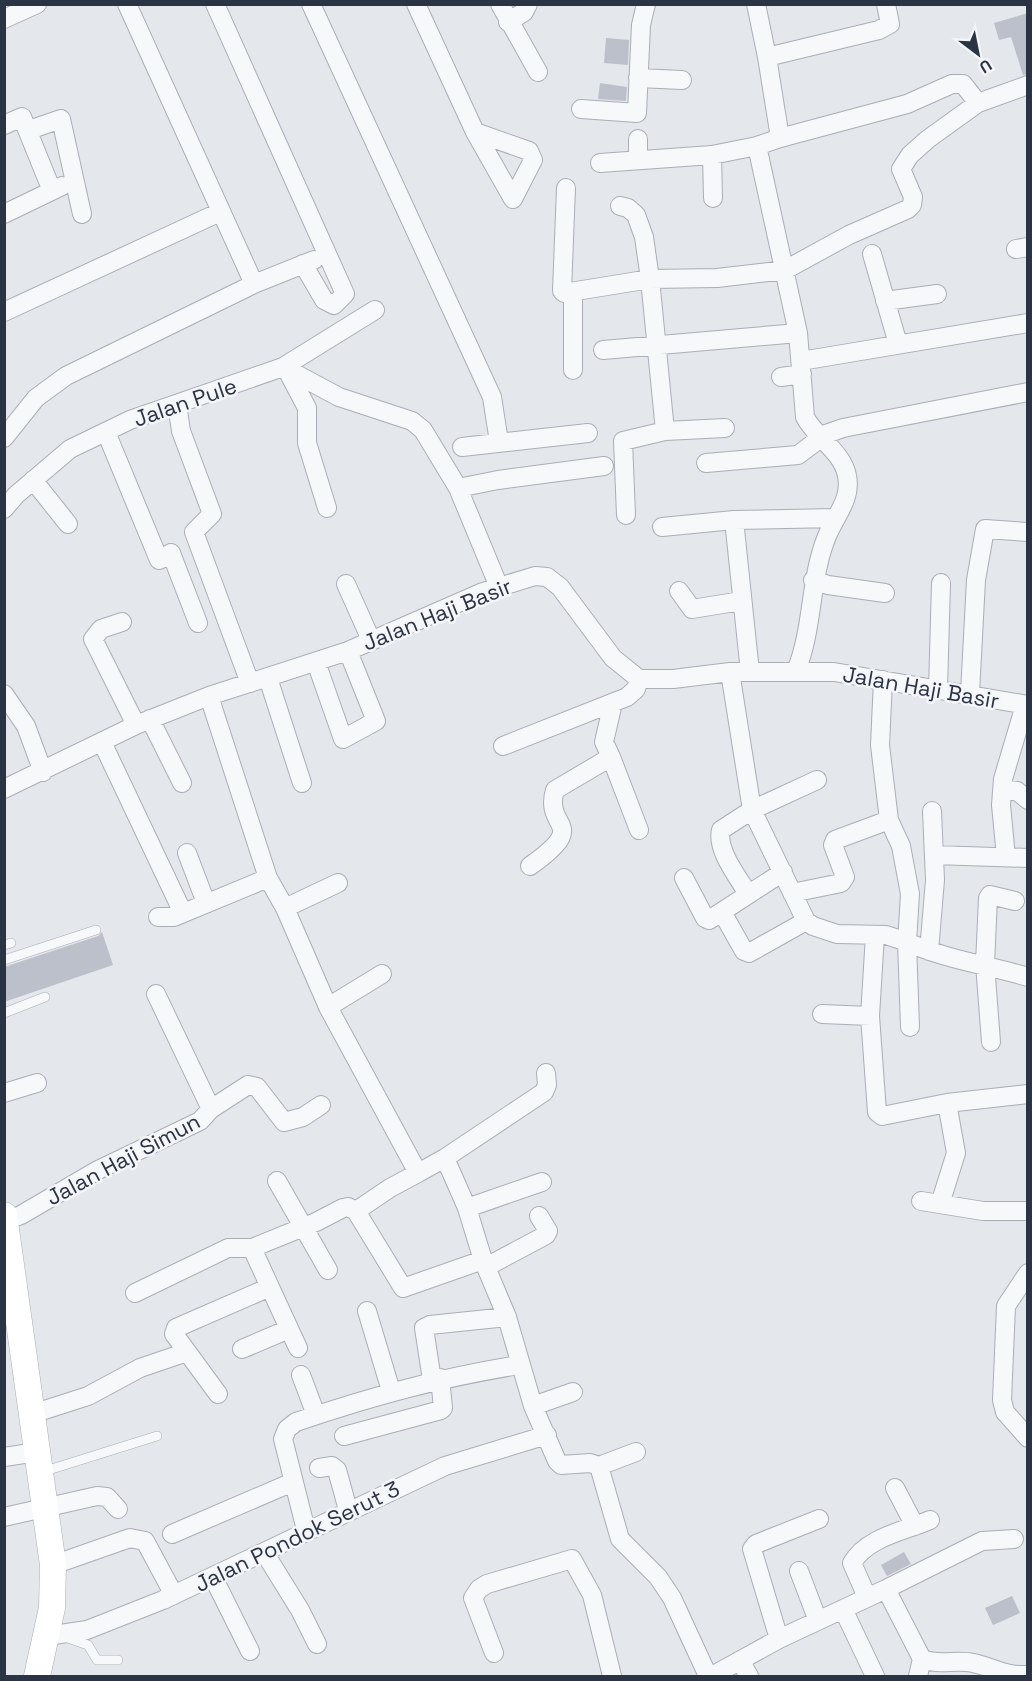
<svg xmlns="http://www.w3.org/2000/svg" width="1032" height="1681" font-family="'Space Grotesk',sans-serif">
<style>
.building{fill:#bbc0ca}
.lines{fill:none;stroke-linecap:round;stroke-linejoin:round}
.service-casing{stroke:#a9aeb7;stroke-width:10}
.minor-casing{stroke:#a9aeb7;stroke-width:20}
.secondary-casing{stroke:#a9aeb7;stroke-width:27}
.service{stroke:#f7f8fa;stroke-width:9}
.minor{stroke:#f7f8fa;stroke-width:18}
.secondary{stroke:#fff;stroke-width:26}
.labels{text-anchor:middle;stroke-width:5;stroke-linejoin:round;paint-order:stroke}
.street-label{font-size:22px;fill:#2b3445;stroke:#f4f6f9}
</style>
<rect width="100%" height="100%" fill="#e4e7ec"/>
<path class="building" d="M1028 13V74L1023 75 1011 37 999 40 994 23Z
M606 38 629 40 628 65 604 63Z
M600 83 627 87 626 101 598 99Z
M102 932 113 965 4 1002V967L98 936Z
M904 1552 911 1564 887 1576 881 1565Z
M1012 1596 1020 1613 993 1625 985 1608Z"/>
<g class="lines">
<g class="service-casing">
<path id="service" d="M4 945 11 943
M4 960 96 930
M4 1013 45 997
M42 1472 157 1436
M65 1637 88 1645 97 1660H118"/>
</g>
<g class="minor-casing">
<path id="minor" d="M127 4 254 284
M215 4 345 294 334 305 324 300 303 264
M311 4 492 397 499 442
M416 4 475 132 513 199 533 160 529 151 475 132
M500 4 538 72
M756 4 767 57 780 138 757 146 798 333 805 417C815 437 843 452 847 476 852 499 835 516 827 536 809 580 814 627 796 671
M4 19 37 4
M508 22 524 12 528 4
M767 57 879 30 890 24 886 4
M638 78 682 80
M581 109 637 113 641 25 646 4
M4 125 22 117 52 191
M29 130 61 119 82 214
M780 138 907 104 952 84H963L978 103
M638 139V160
M712 155 713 198
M600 163 712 155 757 146
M566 188 562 291 564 293 650 279 717 278 785 270 849 235 908 209 912 205 913 197 901 169 910 155 928 139 978 103 1028 85
M620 206 628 208 636 215 644 237 650 279 665 431 725 428
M4 214 62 186
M1016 249 1028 247
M872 254 898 344
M885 301 937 294
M4 312 220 212
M603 350 798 333
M801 361 1028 323
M283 367 339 397 412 421 423 430 458 488 499 587
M573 370V292
M288 372 307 408V443L327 508
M781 377 802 374
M177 404 181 431 212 514 194 532 250 683
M106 432 159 560 171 553 198 623
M4 438 36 398 66 376 254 284 314 260
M462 447 588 433
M706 463 798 455 826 434 843 428 1028 392
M33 480 68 524
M458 488 498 480 604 466
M4 509 16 495 70 449 130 420 283 367 375 310
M626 515 623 441 665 431
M734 520 836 518
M662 527 734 520 750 672
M813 580 828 585 885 593
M346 584 371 640
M679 591 692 609 741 601
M122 622 101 629 93 639 136 725
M316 662 343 739 376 721 348 651
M730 672 752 810 806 921 813 926 837 934 886 935 907 942 910 1027
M268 678 302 783
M883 680 880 745 889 820 901 846 910 894 907 942C945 959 987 965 1028 977
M938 689 941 583
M970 693 976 580 985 529 1028 532
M4 694 26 726 43 772
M209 696 268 878 285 908 328 1007 418 1173 445 1158 467 1208 483 1260 507 1317 533 1406 557 1461 561 1465 590 1463 599 1466 636 1452
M150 719 182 783
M102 742 183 913
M503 746 627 697 636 689 639 679
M611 757 639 830
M4 789 136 725 209 696 348 651 483 592 535 576 547 577 560 587 613 658 639 679H673L730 672H834L1028 705
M1003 789 1017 791 1028 800
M187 853 206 903
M934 855 1028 858
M1006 857 1001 805 1003 779 1025 705
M530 866C592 822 543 830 555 790L611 757 604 742 613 703
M684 878 705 918 709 920 783 872
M792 893 841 883 845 877 833 845 835 840 889 820
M748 894C738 877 716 850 721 830L752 810 817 780
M285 908 338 883
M722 912 744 951 749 953 806 921
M158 917H174L268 878
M875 935 870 1016 877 1112 882 1116 947 1103 956 1153 940 1204
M929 951 935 880 932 811
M156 994 211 1109
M328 1007 382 974
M822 1014 870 1016
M991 1042 985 964 988 898 990 895 1015 901
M4 1093 37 1083
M947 1103 1028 1094
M445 1158 544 1092 547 1085 546 1073
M277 1181 328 1270
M921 1201 983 1211H1028
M467 1208 542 1182
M356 1211 403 1288 483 1260
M6 1221 21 1215 98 1170 200 1121 211 1109 248 1085 257 1087 284 1122 303 1117 321 1105
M252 1248 298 1348
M486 1267 546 1235 548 1231 539 1216
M1028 1273 1006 1306 1002 1400 1005 1412 1028 1438
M135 1293 228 1248H252L316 1222 343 1208 348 1207 356 1211 390 1188 418 1173
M367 1311 391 1391
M242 1349 289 1329
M301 1375 316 1415
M432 1380 424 1328 430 1325 507 1317
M218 1394 174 1334 176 1328 270 1287
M533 1406 573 1392
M32 1414 88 1396 140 1368 187 1352
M344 1436 441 1410 443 1408 440 1378
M4 1457 37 1452
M599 1466 620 1539 658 1577 672 1598 708 1676
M319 1468 332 1466 337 1470 348 1510
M895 1488 915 1526
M4 1517 97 1496 107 1497 118 1509
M306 1530 283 1439 287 1429 296 1422C373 1396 439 1378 519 1365
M172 1534 293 1482
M264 1552 300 1610 317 1644
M53 1565 130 1538 145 1541 174 1595
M799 1571 818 1621
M213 1577 250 1651
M886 1589 982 1541 1014 1539
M867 1597 852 1563C867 1537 905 1531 930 1520
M843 1609 875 1676
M47 1636 87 1630 163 1600 445 1466 547 1435
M779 1639 752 1549 756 1544 819 1519
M494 1653 473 1598 479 1589 487 1584 572 1559 592 1595 612 1676
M740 1661 749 1676
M712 1676 779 1639 886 1589 922 1659C939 1666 956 1659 973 1663 996 1668 1002 1676 1028 1675
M918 1676 922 1659"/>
</g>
<g class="secondary-casing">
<path id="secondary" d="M4 1215 53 1565 52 1608 37 1676"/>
</g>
<use href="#service" class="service"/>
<use href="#minor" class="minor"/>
<use href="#secondary" class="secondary"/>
</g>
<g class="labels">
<g class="street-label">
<text transform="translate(185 402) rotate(-19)" y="8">Jalan Pule</text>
<text transform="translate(437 614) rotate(-22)" y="8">Jalan Haji Basir</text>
<text transform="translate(921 687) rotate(10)" y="8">Jalan Haji Basir</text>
<text transform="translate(123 1159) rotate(-28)" y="8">Jalan Haji Simun</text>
<text transform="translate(297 1536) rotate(-26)" y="8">Jalan Pondok Serut 3</text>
</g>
</g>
<rect width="1032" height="1681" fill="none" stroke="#2b3445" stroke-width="12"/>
<g transform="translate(978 54) rotate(148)" stroke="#f4f6f9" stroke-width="4.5" paint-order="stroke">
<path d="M0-4.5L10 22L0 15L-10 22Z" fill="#2b3445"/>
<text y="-9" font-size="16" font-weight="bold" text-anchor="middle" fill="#2b3445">U</text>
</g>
</svg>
